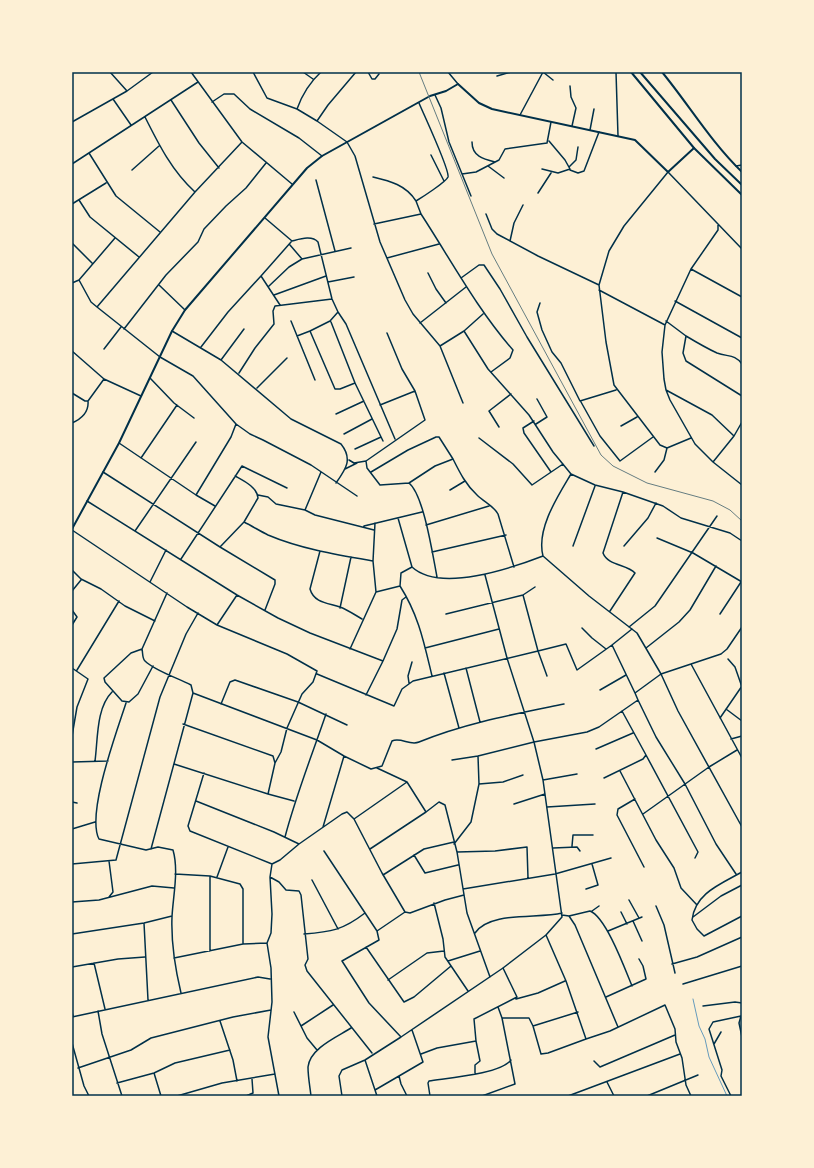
<svg xmlns="http://www.w3.org/2000/svg" width="814" height="1168" font-family="'Source Sans 3',sans-serif">
<style>
.lines{fill:none;stroke-linecap:round;stroke-linejoin:round}
.stream{stroke:#669bbc;stroke-width:1}
.minor{stroke:#003049;stroke-width:1.5}
.secondary{stroke:#003049;stroke-width:2}
.trunk{stroke:#003049;stroke-width:2}
.rail{stroke:#657d81;stroke-width:1}
.neatline{fill:none;stroke:#003049;stroke-width:1.5}
</style>
<rect width="100%" height="100%" fill="#fdf0d5"/>
<g class="lines">
<path class="stream" d="M693 999 699 1026 705 1039 709 1057 727 1096"/>
<path class="minor" d="M110 72 127 91
M191 72 242 142 292 184
M253 72 267 98 297 109 317 121 347 142 355 156 380 242 405 300 413 314 440 346 463 403
M303 72 313 79
M368 72 372 79H375L379 74
M448 72 458 84
M543 72 553 80
M616 72 618 136
M497 76 511 72
M570 86 571 97 576 108 572 126
M435 95 441 108 449 142 471 196
M113 99 131 125
M171 100 199 143 219 168
M212 102 224 94H234L250 109 299 138 322 156
M419 103C423 113 450 170 448 177 446 182 421 198 416 201L421 214C451 260 477 309 513 350L510 358 491 372
M297 109C302 95 309 83 321 72
M520 115 543 72
M145 117C159 145 172 171 195 192
M317 121 328 105 356 72
M72 122 127 91 153 72
M590 130 594 109
M472 142C472 156 483 159 495 162
M89 153 116 196 160 232
M431 155 444 181
M72 164 198 82
M488 166 504 178
M736 166 742 165
M569 167 576 160 578 147
M542 169 558 173 570 169 565 160 549 141
M132 170 159 146
M570 170 578 173 584 171 599 132
M462 174 476 172 499 160 505 149 547 143 551 122
M373 177C390 181 406 185 416 201
M316 180 335 251
M538 193 551 173
M79 200 90 217 139 257
M72 204 106 183
M486 214 492 229 497 234 538 256 599 285
M265 218 292 241C300 239 312 235 318 242L332 299 338 312 330 321 310 331 335 389H340L355 383
M374 224 421 214
M718 225V230L691 269 665 325 662 352 664 379 666 390 670 400 695 444 713 462 742 485
M510 241 514 223 523 205
M72 243 92 263
M290 245 302 259
M387 258 439 244
M691 269 742 297
M428 273 436 289 446 303
M461 278 479 265H484L500 289 527 337 594 446
M79 280 91 302 97 307 160 357 193 376 236 424 250 434 263 440 311 465 357 496
M328 282 354 277
M72 283 79 280 115 238
M159 285 185 310
M269 286 289 267 302 259 351 248
M599 290 665 325
M274 295 326 276
M675 301 742 338
M540 303 537 312 542 330 552 352 561 363 580 401 616 390
M280 305 261 276 291 242
M97 307 195 192 242 142
M338 312 346 324 395 439
M291 321 315 380
M666 321 686 336 683 353 686 361 742 396
M331 322 355 383 383 441
M420 323 466 287
M124 329 166 275 198 242 204 229 226 206 246 188 266 163
M172 331 221 360 291 419 341 444C353 459 346 469 336 483
M464 331 488 369 529 415 553 452 571 474 595 485 623 492 663 506 681 518 730 533 742 541
M387 333 402 369 415 391 425 420 366 461 367 468 380 485 409 483 435 466 453 459C460 473 466 485 477 495 484 502 493 505 498 514L514 567
M297 336 310 331
M686 336C696 342 706 348 717 353 728 357 735 354 742 364
M440 346 464 331 483 314
M201 347 228 312 261 276
M104 349 121 327
M72 351 104 379 141 396
M221 360 244 329
M239 373 255 348 274 324 273 311 275 306 332 299
M150 378 174 403 194 418
M257 388 287 358
M666 390 712 415 734 436
M72 393 85 401H88L104 379
M581 402 600 436 620 461 653 437
M380 405 415 391
M336 414 364 401
M534 421 523 428 524 433 551 472
M72 423C81 419 89 412 88 401
M536 424 547 417 537 399
M621 426 637 417
M499 427 489 411 511 394
M344 434 372 419
M479 438 513 464 532 485 563 464
M691 438 667 448 660 445 614 385 606 342 599 285 609 251 624 226 668 172 742 249
M119 443 196 495 215 506
M355 449 381 437
M141 458 177 405
M349 460 354 463 366 461
M713 462 734 436 742 422
M345 469 357 463
M103 472 220 547 244 522 258 498C257 487 244 481 235 476
M321 472 305 510 315 515 374 530
M371 472 408 450 436 437H439L453 459
M655 472 664 460 667 448
M571 474C558 496 536 529 543 556L589 596 637 633 661 674 678 711 742 827
M409 483C424 495 433 557 437 577
M450 490 465 481
M196 495 231 437 236 424
M258 495 268 497 276 504 305 510
M87 501 237 595 278 618 310 633 383 661 366 695
M398 518 412 567C440 593 512 568 543 556
M244 522C252 526 260 531 268 535 301 549 338 555 373 561
M426 525 489 506
M364 526 422 512
M72 530 187 607 217 625 287 654 317 671 313 682 302 694 287 728 281 752 275 763 268 794
M135 531 196 442
M657 538 693 553 742 582
M573 546 595 486
M624 546 648 518 656 503
M220 547 275 580V584L265 610
M320 551 310 589C314 603 328 603 340 607 348 610 355 615 362 619
M432 552 506 535
M181 559 242 466 287 488
M72 570 81 579 101 589 125 606 155 621
M150 582 166 550
M400 586 401 573 412 567
M72 591 81 580
M376 592 400 586C419 616 424 643 432 676
M340 608 351 557
M72 610 77 617 72 625
M610 611 635 573C627 564 608 566 603 553L623 492
M446 614 523 595 535 587
M720 614 741 582
M217 625 237 595
M629 627 655 606 717 516
M582 628 592 638 606 649
M612 645 632 629
M425 648 499 629
M646 648 679 622 690 610 716 566
M142 649 131 653 104 678 105 682 122 701 129 702 138 694 153 666
M350 649 376 592 373 561 375 523
M728 659 735 667 742 687
M383 661 397 629 402 600 406 597
M691 664 742 758
M72 668 88 679 77 707 72 736
M466 668 480 722
M77 670 119 601
M444 673 459 728
M317 674 394 706 402 689 413 681 538 651 523 595
M547 676 538 651 566 644 577 670 612 645 635 693
M409 683 408 676 412 662
M600 690 626 675
M193 693 317 740 344 756 371 769 382 766 392 741C401 737 410 746 419 742 465 723 515 714 564 704
M638 700 656 737 685 784 716 844 736 874
M126 703C117 731 86 814 99 839L146 850 158 847 173 850C179 871 173 896 172 917 171 942 175 968 181 993
M221 704 230 682 235 680 298 702 347 725
M726 709 742 721
M720 718 742 686
M183 724 273 756 275 763
M731 739 742 736
M596 749 633 733
M646 755 698 852 695 858
M452 760 478 756
M95 761C98 739 96 708 112 692
M72 762 108 761
M174 764 268 794 294 801
M377 768 407 782
M620 771 656 840 674 868 681 888 697 905
M204 773 188 826 190 831 272 864
M604 778 643 759 646 755 622 711
M543 780 577 774
M479 784 503 782 523 775
M635 799 618 809 617 815 644 867
M196 801 274 832 299 844
M72 802 77 803
M514 804 545 794
M547 807 595 804
M426 812 439 802 445 805 457 852 467 913 490 977
M643 814 709 767 737 750
M354 819 407 782 426 812 370 849
M323 827 344 756
M72 829 95 822
M285 837C296 795 312 755 326 714
M454 844 471 822 479 784 478 756 534 742 587 732 599 727 638 700 635 693 661 674 721 654 727 649 742 627
M572 846 573 835H593
M553 848 577 847 580 851
M151 849 193 693 191 685C178 678 155 671 145 661 142 658 143 653 142 649L167 593
M324 851 377 931
M457 852 495 851 527 847 528 878
M414 855 425 873 458 865
M109 861 113 892 109 897
M72 864 116 860 160 697 186 634 198 613
M742 872C721 884 695 893 692 920L697 929 704 936 742 916
M175 874 210 876 240 884 243 889V944
M383 875 424 849 454 842
M217 877 228 847
M270 877 272 914 271 933 267 943 271 968 272 1002 268 1037 279 1096
M312 880 338 929
M463 889 555 874 611 858
M586 889 598 885 592 864
M629 900 639 918
M72 902 99 900 152 886 174 888
M434 903 443 939 445 957 468 991
M656 906 664 925 675 973
M592 911 599 906
M621 912 627 924
M562 915 569 916 575 925 618 1027
M569 916 590 911C606 917 625 969 632 986
M693 917 721 896 742 885
M633 921 642 941
M144 923 148 1000
M608 931 642 917
M475 933C490 911 538 919 562 913
M72 934 144 923 172 916
M304 934C331 932 343 930 365 913
M546 935 566 981 586 1039 610 1031 665 1005 675 1029 676 1042 682 1058 686 1085 691 1096
M366 947 404 1002 414 997 451 966
M210 951V876
M174 958 243 944 267 943
M448 961 480 951
M94 963 105 1009
M672 964 697 957 742 937
M72 967 118 959 145 957
M388 980 427 953 444 951
M683 984 742 966
M606 997 646 979 643 966 639 959
M516 999 538 993 565 981
M703 1006 735 1002 742 1003
M98 1011 102 1034 122 1096
M72 1012 73 1016
M294 1012 307 1038 317 1050
M741 1016 739 1023 742 1037
M72 1017 258 977 270 979
M502 1018H529L533 1026 578 1012
M220 1021 233 1060 237 1081
M301 1026 333 1005
M533 1026 541 1054 548 1053 586 1039
M401 1037 369 1003 342 961 379 940 377 931 405 912 410 913 445 900 464 895
M476 1041 474 1019 517 997 503 968
M72 1043 84 1086 89 1096
M714 1044 721 1032
M372 1053 307 971 305 965 308 959 301 895 299 891 286 890 279 882 270 877 272 864 280 860 299 844 342 814 347 812 354 819 382 873 405 912
M421 1054 437 1048 476 1041 480 1061 475 1065V1073
M365 1060 377 1096
M594 1061 600 1067 675 1035
M78 1068 131 1050 151 1038 233 1017 271 1010
M154 1073 161 1096
M399 1076 401 1084 407 1096
M607 1082 614 1096
M117 1083 154 1073 175 1063 230 1050
M375 1090 423 1062 412 1030
M177 1096 222 1083 275 1074
M246 1096 253 1093 252 1079
M311 1096C310 1087 308 1077 308 1067 310 1048 337 1037 351 1028
M342 1096 339 1076 342 1070 365 1060 401 1037 503 968 546 935 562 917 543 780 534 742 507 658 485 575
M430 1096 428 1083 429 1081C448 1078 501 1074 511 1060
M482 1096 515 1084 502 1018 498 1007
M568 1096 680 1054
M647 1096 698 1075
M731 1096 721 1076 722 1070 709 1029 713 1022 741 1016
M739 1096 742 1095"/>
<path class="secondary" d="M662 72C689 105 711 142 742 172
M72 529 119 443 172 331 185 310 307 168 322 156 430 96 446 91 458 84 479 103 492 109 635 140 668 172 694 148"/>
<path class="trunk" d="M631 72 694 148 742 195
M640 72 715 159 742 185"/>
<path class="rail" d="M419 72 492 254 601 455 613 466 647 483 713 501 730 510 742 521"/>
</g>
<rect width="814" height="1168" fill="none" stroke="#fdf0d5" stroke-width="146"/>
<rect x="73" y="73" width="668" height="1022" class="neatline"/>
</svg>
